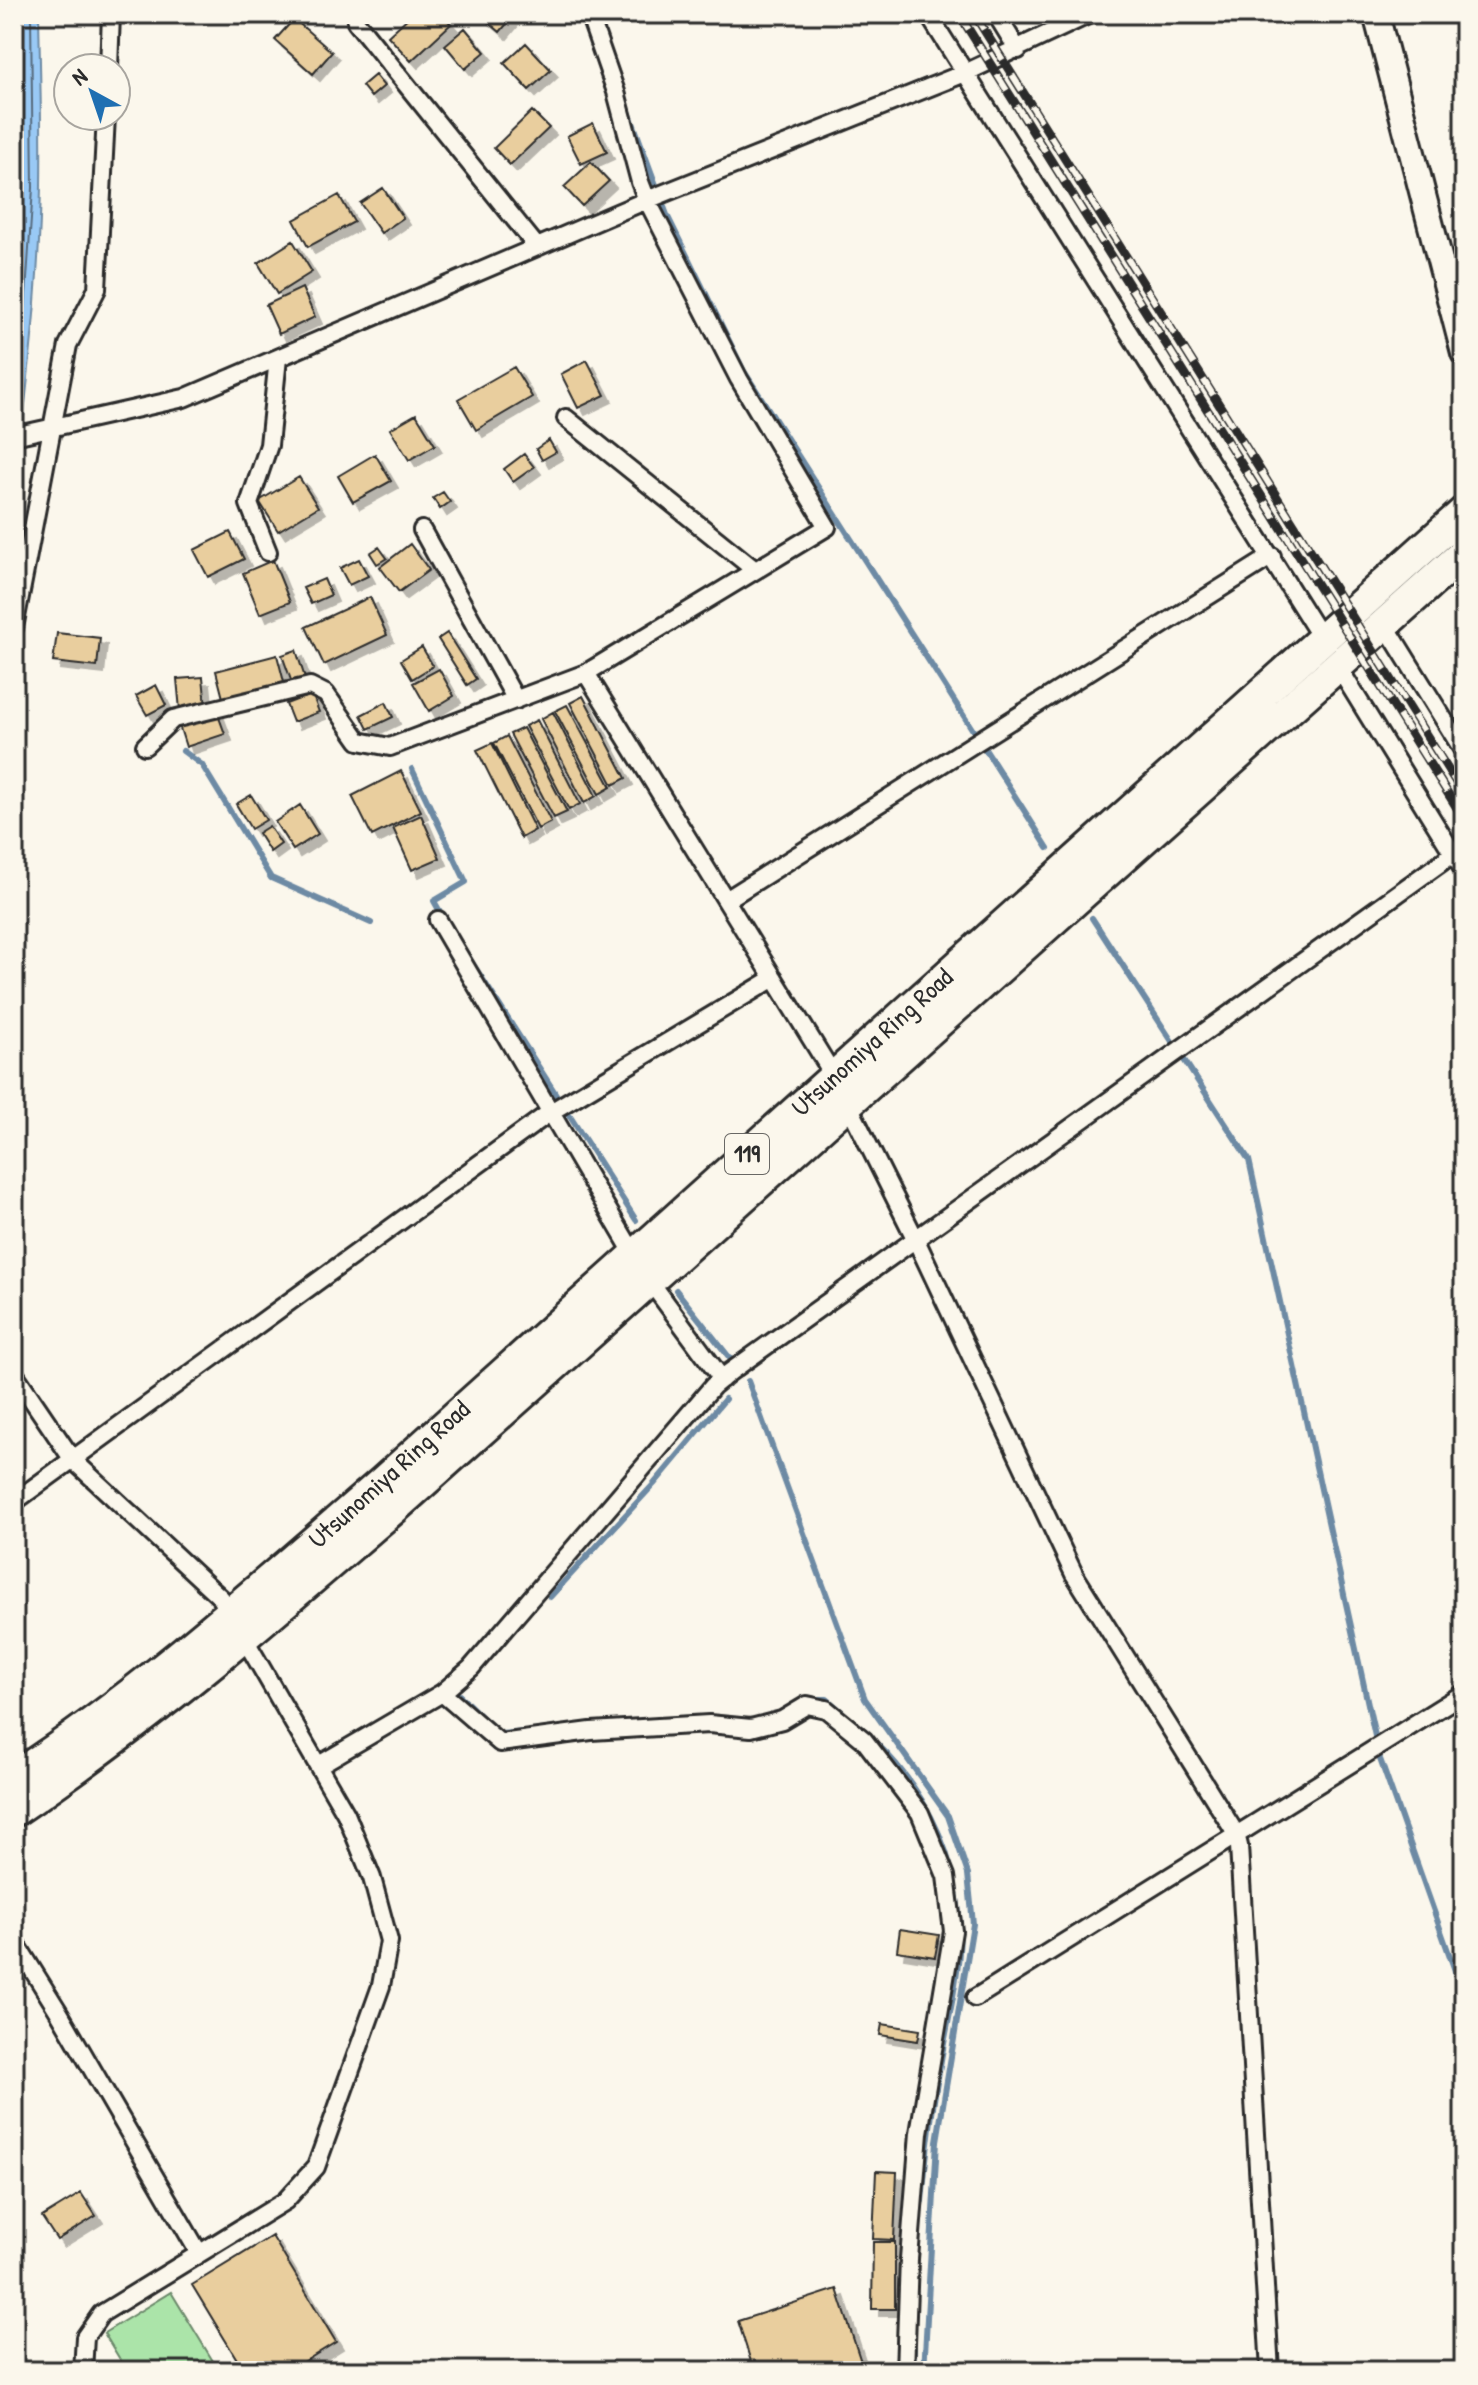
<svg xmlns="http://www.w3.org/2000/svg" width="1478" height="2385" font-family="'Patrick Hand',sans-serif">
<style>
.green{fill:#abe4a9;stroke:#6b886a;stroke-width:2}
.water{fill:#99c9f5;stroke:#6d8aa4;stroke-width:2}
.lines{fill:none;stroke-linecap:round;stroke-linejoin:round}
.shore{stroke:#576a7c;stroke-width:2}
.stream{stroke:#6d8aa4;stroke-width:6}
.building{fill:#e9ce9e;stroke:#2b2b2b;stroke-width:2;filter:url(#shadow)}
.street-casing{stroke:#2b2b2b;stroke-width:22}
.secondary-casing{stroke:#2b2b2b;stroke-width:30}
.highway-casing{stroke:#2b2b2b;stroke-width:36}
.street{stroke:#fbf7ec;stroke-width:16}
.secondary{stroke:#fbf7ec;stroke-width:24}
.highway{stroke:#fbf7ec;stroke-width:30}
.rail-casing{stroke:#2b2b2b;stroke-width:9}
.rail{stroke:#fbf7ec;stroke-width:6;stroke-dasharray:18;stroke-linecap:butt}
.labels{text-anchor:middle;stroke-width:6;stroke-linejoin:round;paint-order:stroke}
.shield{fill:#fbf7ec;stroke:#696865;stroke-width:2}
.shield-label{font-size:24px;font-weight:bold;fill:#2b2b2b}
.street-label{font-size:26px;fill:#2b2b2b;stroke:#fbf7ec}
</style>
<defs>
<filter id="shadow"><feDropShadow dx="7" dy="7" stdDeviation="0" flood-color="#0004"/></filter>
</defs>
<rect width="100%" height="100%" fill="#fbf7ec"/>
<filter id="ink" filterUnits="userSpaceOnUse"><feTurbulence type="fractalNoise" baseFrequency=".0125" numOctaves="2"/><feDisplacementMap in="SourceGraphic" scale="16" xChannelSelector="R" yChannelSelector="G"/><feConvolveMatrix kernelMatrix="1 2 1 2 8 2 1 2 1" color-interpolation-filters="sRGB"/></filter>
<g filter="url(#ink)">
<path class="green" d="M171 2292 219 2371H127L104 2333Z"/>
<path class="water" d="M14 14H39C40 71 42 128 41 186 39 288 28 390 14 491Z"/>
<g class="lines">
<path class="shore" d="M14 326 23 188 21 14
M15 426 20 385 33 188 31 14"/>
<path class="stream" d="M628 109 667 215 744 371 1048 848
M183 751 202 765 271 878 371 923
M412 769 466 882 434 901 443 917
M1092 918 1249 1160 1380 1759 1464 1996
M466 953 636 1220
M676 1290 733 1362
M748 1381 865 1699 948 1816 968 1874 973 1924 937 2141 924 2371
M550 1597 654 1484 725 1399
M459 1695 488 1723
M809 1699H827L841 1711
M682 1718 711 1717
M496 1730 501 1734 524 1732
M876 1743C911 1776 939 1822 951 1869
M1464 2075V2094
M922 2201C926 2153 932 2107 941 2060 951 2002 969 1943 954 1884
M913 2371 914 2348"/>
</g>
<path class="building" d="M412 14H442L451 24 411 61 388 36Z
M479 14H515L500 32Z
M294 19 332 52 313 74 275 40Z
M465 28 485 52 465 69 445 45Z
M526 43 551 70 529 90 504 63Z
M375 75 384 86 371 97 362 86Z
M532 111 549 128 510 165 494 148Z
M593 123 607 152 581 164 567 136Z
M591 162 609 181 582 206 564 187Z
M383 188 403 218 381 233 360 203Z
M339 195 354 222 308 247 294 220Z
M293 241 312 272 277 294 258 263Z
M302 288 315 317 279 334 266 305Z
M587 360 605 395 578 408 561 374Z
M514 367 532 397 476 430 458 399Z
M416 414 435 445 409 460 390 429Z
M549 440 556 452 542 460 536 449Z
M375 454 391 481 353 502 338 476Z
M524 454 534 467 513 482 504 469Z
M299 477 318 507 278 531 259 501Z
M443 492 450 502 440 509 433 498Z
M230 532 244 559 208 577 194 550Z
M410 544 429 570 399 592 380 567Z
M379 547 387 558 377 564 370 553Z
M359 559 368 576 349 585 340 568Z
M273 560 290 602 260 614 243 573Z
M324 579 331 595 311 604 303 588Z
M370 597 387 635 324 665 306 627Z
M57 633 100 638 97 667 53 662Z
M447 633 476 679 467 685 438 639Z
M422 647 433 666 412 679 401 660Z
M296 650 305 678 292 683 282 655Z
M277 655 285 686 224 702 216 671Z
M439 669 454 696 429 711 413 683Z
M203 677 206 707 180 710 177 679Z
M156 685 166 705 147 715 136 696Z
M312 694 319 712 293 722 286 704Z
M583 696 626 778 613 785 570 703Z
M386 702 393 717 368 729 361 715Z
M567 705 611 787 599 794 555 711Z
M217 712 225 734 186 747 179 725Z
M553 712 596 796 584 803 541 719Z
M537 720 580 804 569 810 525 726Z
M523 728 567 812 554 818 510 734Z
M507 736 551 822 538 829 494 743Z
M492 743 535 830 521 838 477 750Z
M401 771 421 811 372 836 352 796Z
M251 795 266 820 251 829 236 804Z
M300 805 318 834 293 850 275 822Z
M421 815 440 858 412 870 393 828Z
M269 826 281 844 270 852 258 833Z
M900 1929 939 1935 935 1957 897 1951Z
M882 2024 920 2030 918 2041 880 2035Z
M876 2171 897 2172 894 2240 873 2239Z
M81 2193 96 2216 57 2240 42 2217Z
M272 2236 336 2342 289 2371H244L192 2285Z
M873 2242H895V2309H872Z
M837 2289 864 2371H754L738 2321Z"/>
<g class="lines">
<g class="street-casing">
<path id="street" d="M589 14 616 92 640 182 647 200 739 379 827 527 586 673 834 1076 915 1238 1074 1574 1236 1834 1239 1846 1270 2371
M928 14 1322 639
M996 14 1018 50
M356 22 537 247
M109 68 111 14
M566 418 755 570
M14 436 184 398 647 200 965 73 1090 14
M422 530 516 700
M268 552 249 504 269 445 278 358
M1384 623 1464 752
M14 628 68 345 97 289 106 116
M1337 665 1464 871
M145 746 173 719 310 686 326 694 359 741 390 747 586 673
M726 900 1272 556
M438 920 649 1280 722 1379
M14 1373 73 1460 221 1598 346 1814 372 1878 389 1941 381 1986 316 2167 285 2201 101 2314 85 2337 83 2371
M14 1502 549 1113 774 978
M442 1693 500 1743 591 1731 709 1724 751 1728 782 1720 807 1705 826 1709 864 1740 920 1813 946 1876 953 1931 919 2133 909 2259 905 2371
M319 1765 442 1693 471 1668 713 1386 730 1372 1453 854
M14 1940 60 2014 199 2253
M975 1998 1464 1693"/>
</g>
<g class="secondary-casing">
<path id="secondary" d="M1376 14 1464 353"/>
</g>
<g class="highway-casing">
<path id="highway" d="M14 1777C145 1692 262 1586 380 1484L1464 512
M14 1811C150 1720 274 1612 398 1505L1464 553"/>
</g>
<use href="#street" class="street"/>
<use href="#secondary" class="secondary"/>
<use href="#highway" class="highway"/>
<g class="rail-casing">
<path id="rail" d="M959 14 1464 819
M974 14 1464 795"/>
</g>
<use href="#rail" class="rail"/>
</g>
</g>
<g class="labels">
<rect class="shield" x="725" y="1134" width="44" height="40" rx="6"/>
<g class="shield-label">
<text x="747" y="1162">119</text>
</g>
<g class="street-label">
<text transform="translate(872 1042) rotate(-42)" y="9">Utsunomiya Ring Road</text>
<text transform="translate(389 1474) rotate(-42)" y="9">Utsunomiya Ring Road</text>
</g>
</g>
<rect width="1478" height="2385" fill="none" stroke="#fbf7ec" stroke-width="48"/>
<rect x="24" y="24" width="1430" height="2337" fill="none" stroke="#2b2b2b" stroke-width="3" filter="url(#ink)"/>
<g transform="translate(92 92) rotate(320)"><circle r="38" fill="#fbf7ec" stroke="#a8a59f" stroke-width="2"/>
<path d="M0-6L14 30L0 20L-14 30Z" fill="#1f6fb2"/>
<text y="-12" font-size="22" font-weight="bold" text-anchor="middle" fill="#2b2b2b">N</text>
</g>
</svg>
